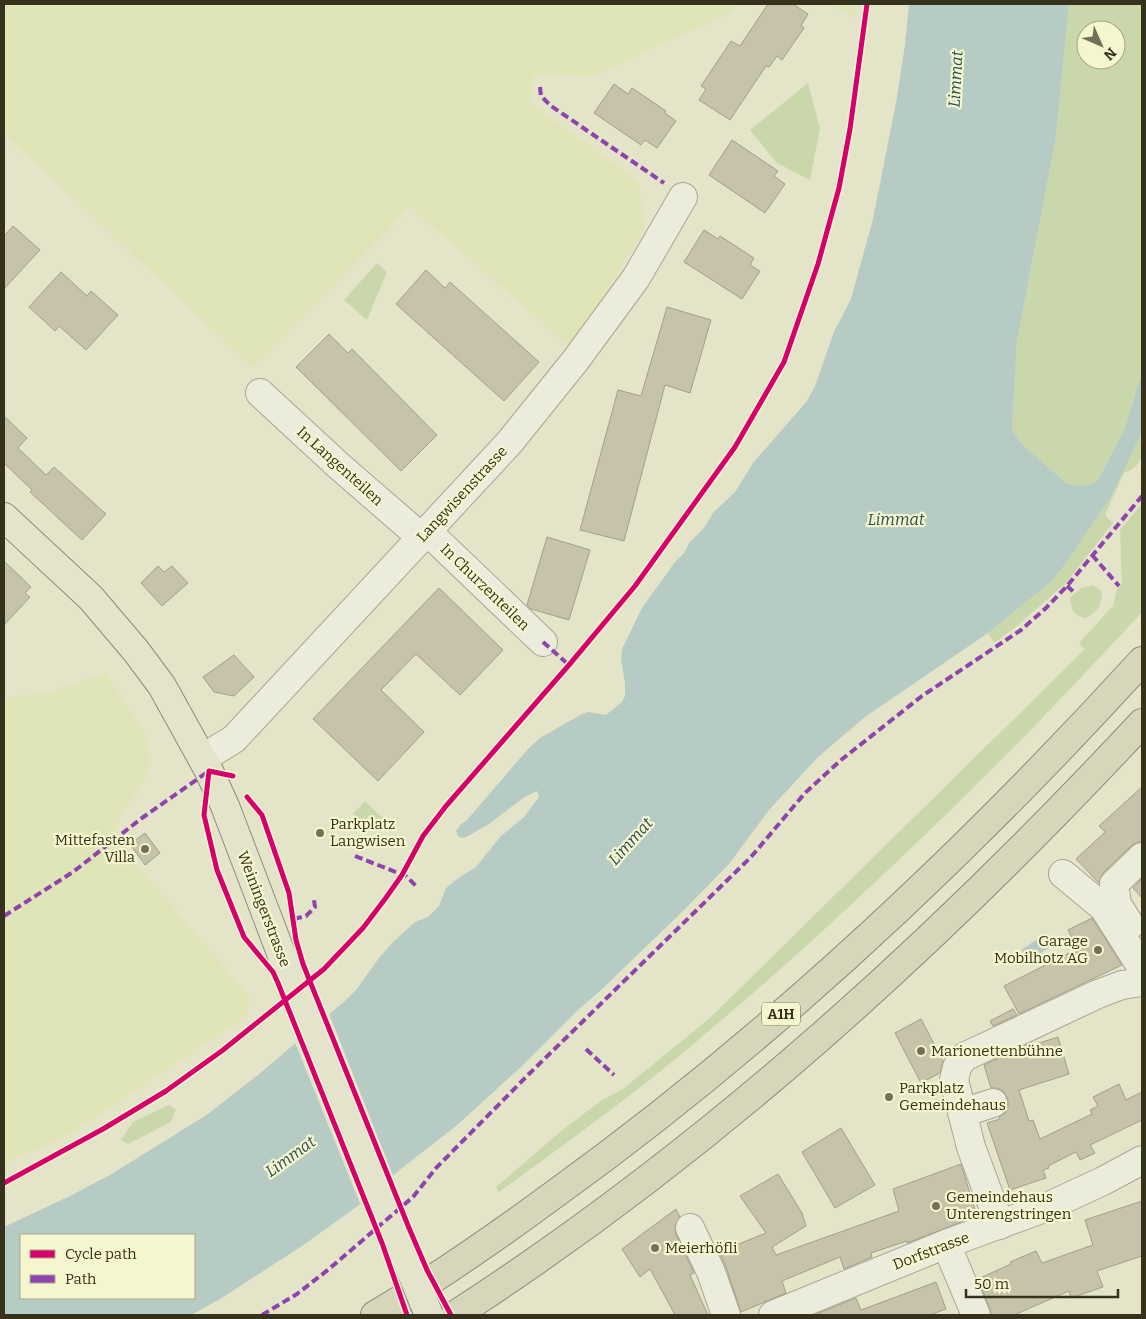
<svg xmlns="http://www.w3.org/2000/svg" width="1146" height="1319" font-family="Bitter,serif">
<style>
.farmland{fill:#e0e5b8}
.green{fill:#cad7ab;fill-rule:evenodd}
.water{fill:#b6cbc3;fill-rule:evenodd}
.pier{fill:#e4e4c9}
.building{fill:#c7c2aa;stroke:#a49f89}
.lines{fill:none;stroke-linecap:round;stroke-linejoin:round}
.minor-casing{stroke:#a9a793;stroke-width:30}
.major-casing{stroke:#8e8c7a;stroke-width:30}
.highway-casing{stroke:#8e8c7a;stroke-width:30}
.minor{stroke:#ececdc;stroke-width:28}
.major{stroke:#e4e3cc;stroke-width:28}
.highway{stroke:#d7d5ba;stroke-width:28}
.major-bridge-casing{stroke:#8e8c7a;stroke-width:30;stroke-linecap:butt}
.major-bridge{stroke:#e4e3cc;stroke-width:28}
.quiet{stroke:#8e44ad;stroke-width:4;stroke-dasharray:8 4;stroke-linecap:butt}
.cycleway-casing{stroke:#f6f6ce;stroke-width:8}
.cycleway{stroke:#d6006c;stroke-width:5}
.poi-dot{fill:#737059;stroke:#f6f6ce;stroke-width:2}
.labels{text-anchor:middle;stroke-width:4.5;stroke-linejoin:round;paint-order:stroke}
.shield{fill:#f6f6ce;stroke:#706c51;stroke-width:1}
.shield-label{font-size:14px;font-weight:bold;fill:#36311c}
.street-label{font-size:15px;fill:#36311c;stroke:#f6f6ce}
.poi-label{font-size:15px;fill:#36311c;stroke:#f6f6ce;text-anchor:start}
.water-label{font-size:16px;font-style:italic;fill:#2a4d57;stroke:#f6f6ce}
</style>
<rect width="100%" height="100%" fill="#e4e4c9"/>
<path class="farmland" d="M4 4H739L731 12 592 77 534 74 530 103 638 181 645 227 572 349 410 207 253 368 4 134Z
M832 4H856V18Z
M106 673 145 733 151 759 145 782 120 814 115 839 250 997 246 1016 73 1132 4 1165V698L47 693Z"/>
<path class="green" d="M1069 4H1142V371L1125 428 1098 480 1091 484 1080 486 1066 483 1020 442 1012 429 1017 342 1056 137ZM1086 30H1116V60H1086Z
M808 83 820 128 810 180 777 163 750 130Z
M377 263 387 272 367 320 344 300Z
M1142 432C1142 452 1146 464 1124 473L1105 515 1113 523 1065 584 1013 629 994 643 988 633 1051 582 1067 562 1111 497Z
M1142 504V612L1133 622C1096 661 1059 701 1021 740 917 845 810 946 697 1041 634 1095 566 1143 499 1192L496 1187 560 1132 602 1100 623 1089 711 1017 1085 649 1079 643 1113 606 1117 589 1122 584 1120 530Z
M1093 585 1102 592C1102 605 1097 612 1086 618 1072 615 1072 610 1070 598L1081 588Z
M365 801 384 819 372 832 353 814Z
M169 1105 176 1109 171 1122 128 1144 121 1140 133 1122Z"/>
<path class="water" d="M909 4H1069L1056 137 1017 342 1012 429 1020 442 1066 483 1080 486 1091 484 1098 480 1125 428 1142 371V432L1111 497 1067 562 1051 582 988 633 865 717 818 757 769 810 729 864 682 912 601 990 578 1010 522 1066 456 1126 402 1168 359 1205 302 1246 220 1299 191 1315H4V1227L72 1195 110 1175 208 1114 258 1075 346 1000 356 990 379 958 392 943 415 922 428 917 439 906 446 888 460 877 476 867 501 836 524 817 539 797 537 791 523 798 489 824 466 837 462 838 458 836 456 831 460 825 467 820 528 749 540 738 582 714 588 712 606 715 622 702 625 696V683L621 659 622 649 642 608 675 562 684 553 690 542 704 528 713 513 735 492 753 463 807 401 815 386 834 332 851 299 873 219 896 103 905 45ZM21 1235H194V1298H21Z
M1042 936 1050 947 1028 962 1021 950Z"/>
<path class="pier" d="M328 1011 394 1178 361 1206 294 1040Z"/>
<path class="building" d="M768 4H793L808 14 801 26 804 28 782 60 777 56 769 67 766 66 730 120 699 100 706 89 701 86 731 41 740 46Z
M614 84 628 94 632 88 666 111 665 113 676 121 657 148 645 140 641 145 594 113Z
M732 140 778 171 774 176 785 184 765 213 709 175Z
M13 226 40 250 4 289V236Z
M704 230 718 239 720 236 754 258 750 265 760 271 742 299 684 262Z
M426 270 445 288 450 282 539 362 504 401 396 304Z
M61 272 87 296 91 291 118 315 86 350 59 326 55 331 29 307Z
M667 307 711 320 690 393 665 385 624 541 580 530 618 390 641 396Z
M329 334 348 353 352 349 437 435 401 471 296 367Z
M4 416 27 438 18 448 46 475 54 467 106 514 82 540 30 492 32 490 4 463Z
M547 537 590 550 569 620 531 609 527 605Z
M4 561 31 587 25 593 30 597 4 625Z
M158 566 164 572 172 566 188 583 162 606 141 583Z
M439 588 503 650 460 695 416 654 381 690 424 732 378 781 313 719Z
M234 655 254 677 234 696 214 692 203 677Z
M1142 787V842H1138L1131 846 1103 873 1099 883 1076 859 1105 832 1099 826Z
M145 833 160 853 145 865 130 844Z
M1142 878V898L1133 888Z
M1092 918 1122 965 1019 1014 1004 986 1077 949 1068 930Z
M1013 1009 1017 1015 993 1026 990 1021Z
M921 1019 943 1061 940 1073 921 1083 895 1033Z
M1058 1037 1069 1074 1019 1090 1029 1121 1033 1120 1040 1139 1092 1114 1090 1110 1098 1106 1093 1097 1119 1084 1126 1100 1142 1092V1120L1090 1145 1095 1153 1080 1160 1076 1152 1048 1166 1049 1168 1043 1170 1046 1178 1010 1190 987 1123 1000 1119 999 1117 1005 1113 1008 1107V1099L1003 1091 997 1088H991L984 1065 1031 1043 1033 1045Z
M841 1128 875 1185 835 1208 802 1152Z
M961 1164 977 1216 907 1243V1241L871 1253 872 1257 844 1269 840 1257 782 1281 786 1293 741 1312 726 1267 719 1252 766 1233 740 1196 778 1174 802 1213 806 1226 772 1247 776 1255 899 1211 893 1189Z
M1142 1201V1256L1097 1271 1103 1287 1071 1298 1069 1291 1014 1315H991L990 1309 978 1279 1011 1264 1010 1262 1036 1251 1042 1263 1093 1245 1085 1220Z
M676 1209 680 1217 675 1226 676 1234 694 1273 690 1275 708 1315H675L650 1269 640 1277 622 1249Z
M936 1282 946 1309 930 1315H814L856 1298 861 1310Z"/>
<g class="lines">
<g class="minor-casing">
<path id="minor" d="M260 393 339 466 422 538
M428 532 543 642
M203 758 234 739 509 443 575 361 636 278 683 197
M1063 874 1104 908 1142 968
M1130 925 1117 904 1114 884 1142 857
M962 1113 993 1103
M1000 1225 971 1147 954 1080 957 1067 964 1057 1098 994 1122 985 1142 982
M690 1228 711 1272 726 1315
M946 1244 976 1315
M773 1315 946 1244 1047 1207 1103 1181 1142 1160"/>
</g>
<g class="major-casing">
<path id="major" d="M4 517 91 598 136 651 162 686 209 771 225 806 289 974"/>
</g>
<g class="highway-casing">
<path id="highway" d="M375 1315C436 1279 495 1238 552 1196 766 1042 965 855 1142 661
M455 1315C709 1151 936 944 1142 723"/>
</g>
<use href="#minor" class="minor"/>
<use href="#major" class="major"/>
<use href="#highway" class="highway"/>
<g class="major-bridge-casing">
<path id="major-bridge" d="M289 974 429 1315"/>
</g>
<use href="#major-bridge" class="major-bridge"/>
<path class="quiet" d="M540 87 541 96 551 106 664 183
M1092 555 1119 586
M1067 586 1076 594
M543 642 569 665
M355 856 406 876 416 886
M4 916 73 872 142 818 209 771
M294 919 306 916 315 907 314 900
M586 1049 614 1075
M262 1315 297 1294 329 1269 413 1197 436 1168 529 1074 751 857 805 793 841 760 922 696 1021 630 1046 608 1067 586 1142 496"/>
<g class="cycleway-casing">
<path id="cycleway" d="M233 776 209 771 204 815 217 870 244 937 273 972 278 983 382 1243 407 1315
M247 797 262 815 289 893 296 940 303 964 409 1228 427 1270 451 1315
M4 1183 103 1129 166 1091 223 1050 324 969 363 928 385 899 402 875 423 836 446 806 569 665 635 586 735 447 784 362 818 264 839 188 850 129 867 4"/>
</g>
<use href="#cycleway" class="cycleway"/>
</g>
<g class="poi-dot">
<circle cx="320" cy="833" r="5"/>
<circle cx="145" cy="849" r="5"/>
<circle cx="1098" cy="950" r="5"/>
<circle cx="921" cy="1051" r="5"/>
<circle cx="889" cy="1097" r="5"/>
<circle cx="936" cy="1206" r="5"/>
<circle cx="655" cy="1248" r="5"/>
</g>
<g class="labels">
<rect class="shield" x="762" y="1002.5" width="38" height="23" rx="4"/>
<g class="shield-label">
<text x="781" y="1019">A1H</text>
</g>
<g class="street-label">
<text transform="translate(340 466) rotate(42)" y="5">In Langenteilen</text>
<text transform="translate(462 494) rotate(-47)" y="5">Langwisenstrasse</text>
<text transform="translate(485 587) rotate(44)" y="5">In Churzenteilen</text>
<text transform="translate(264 909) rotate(69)" y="5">Weiningerstrasse</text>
<text transform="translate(931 1251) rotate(-21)" y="5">Dorfstrasse</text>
</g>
<g class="poi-label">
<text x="330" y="829">Parkplatz<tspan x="330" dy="17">Langwisen</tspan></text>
<text x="135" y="845" text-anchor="end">Mittefasten<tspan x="135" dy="17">Villa</tspan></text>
<text x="1088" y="946" text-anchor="end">Garage<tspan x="1088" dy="17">Mobilhotz AG</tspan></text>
<text x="931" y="1056">Marionettenbühne</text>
<text x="899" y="1093">Parkplatz<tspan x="899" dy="17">Gemeindehaus</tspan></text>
<text x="946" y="1202">Gemeindehaus<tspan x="946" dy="17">Unterengstringen</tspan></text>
<text x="665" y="1253">Meierhöfli</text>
</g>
<g class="water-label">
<text transform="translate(955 79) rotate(-87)" y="6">Limmat</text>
<text x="896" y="525">Limmat</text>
<text transform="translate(630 841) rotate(-48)" y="6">Limmat</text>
<text transform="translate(290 1156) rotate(-36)" y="6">Limmat</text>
</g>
</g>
<rect width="1146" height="1319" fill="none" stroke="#36311c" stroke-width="10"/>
<rect x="20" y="1234" width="175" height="65" fill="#f6f6ce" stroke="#a9a787"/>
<rect x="30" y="1250" width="25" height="8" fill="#d6006c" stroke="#a9a787"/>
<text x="65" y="1259" font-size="15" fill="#36311c">Cycle path</text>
<rect x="30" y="1275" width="25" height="8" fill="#8e44ad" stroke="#a9a787"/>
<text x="65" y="1284" font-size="15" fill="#36311c">Path</text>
<g transform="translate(1101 45) rotate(135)"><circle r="24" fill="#f6f6ce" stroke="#a9a787"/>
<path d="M0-4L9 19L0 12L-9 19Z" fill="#737059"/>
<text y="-8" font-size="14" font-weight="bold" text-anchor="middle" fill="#36311c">N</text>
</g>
<path d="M966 1289v8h152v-8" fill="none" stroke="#36311c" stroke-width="2.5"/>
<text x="974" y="1289" font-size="15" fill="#36311c" stroke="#f6f6ce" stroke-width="4" paint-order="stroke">50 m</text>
</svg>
